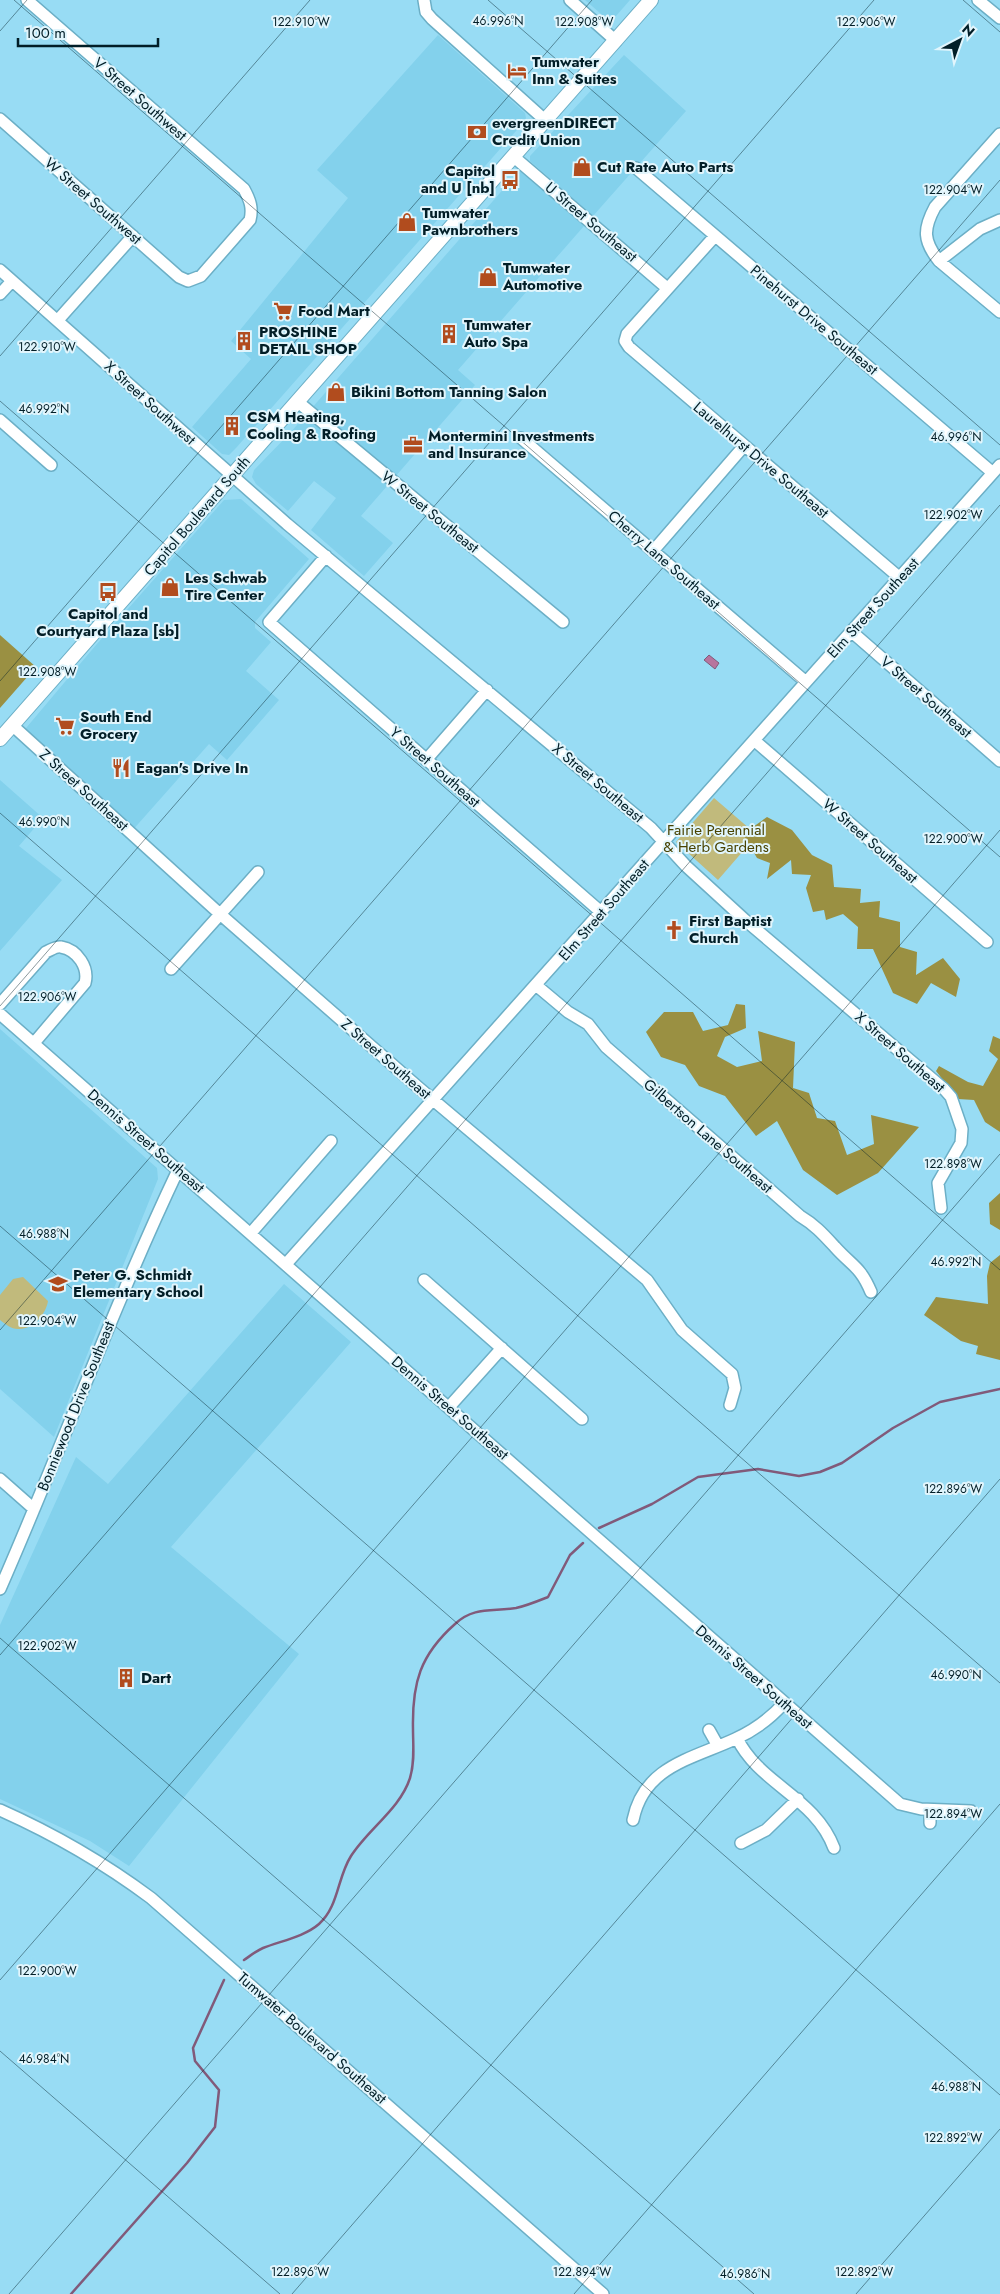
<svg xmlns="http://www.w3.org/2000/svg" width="1000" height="2294" font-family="Jost,sans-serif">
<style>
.built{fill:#83d1ec}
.green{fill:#c1ba7c}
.forest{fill:#9a9042}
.water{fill:#b7749e;stroke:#815a7a}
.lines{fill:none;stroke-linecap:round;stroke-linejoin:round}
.stream{stroke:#815a7a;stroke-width:2.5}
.minor-casing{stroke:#6cafc6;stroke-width:14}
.major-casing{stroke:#6cafc6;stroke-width:16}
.minor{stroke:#fff;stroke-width:11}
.major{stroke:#fff;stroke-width:14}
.ticks{fill:none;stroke:#021e27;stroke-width:1;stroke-opacity:0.45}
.labels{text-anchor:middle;stroke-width:4;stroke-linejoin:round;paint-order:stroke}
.poi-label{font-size:15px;font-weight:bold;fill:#021e27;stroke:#e1f5fc;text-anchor:start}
.street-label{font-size:15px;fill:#021e27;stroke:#e1f5fc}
.park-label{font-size:15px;fill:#494201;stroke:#e1f5fc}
.ticks-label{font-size:12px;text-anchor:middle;fill:#021e27;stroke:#e1f5fc;stroke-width:4;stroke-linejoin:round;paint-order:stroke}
</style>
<rect width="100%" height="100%" fill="#98dcf4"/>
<path class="built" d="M585 0H630L616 16 608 20Z
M438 35 525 113 526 118 524 122 236 448 229 455 222 454 192 427 251 359 231 341 348 198 317 170Z
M624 55 686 111 593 216 530 161V156Z
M520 170 584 226 458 370 475 385 361 516 393 543 364 576 311 530 336 498 314 481 288 511 256 484 252 477 254 470 290 433Z
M241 499 309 559 255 622V628L271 642 246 671 279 700 227 760 209 744 131 832 21 734 96 645 224 500Z
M0 780 43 818 19 846 62 880 0 951Z
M0 1029 157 1168 158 1179 54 1437 0 1389Z
M284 1284 351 1342 171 1547 299 1654 129 1866 90 1841 0 1799V1625L76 1457 108 1484Z"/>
<path class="green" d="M714 798 757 835 718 880 676 842Z
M23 1277 48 1301C46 1314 33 1330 18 1329 11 1329 5 1324 0 1320V1295L13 1279Z"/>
<path class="forest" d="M0 635 36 667 0 708Z
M767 817 792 830 812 855 832 865 834 887 861 889 860 903 880 901 879 917 900 922V947L917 952 916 975 943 958 960 979 956 997 931 983 917 1004 893 993 873 949H857L858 927 843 914 826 920 824 910 813 912 806 888 811 875 792 874 791 860 767 879 770 863 757 858 743 834Z
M736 1004 745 1005 746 1028 725 1037 717 1056 737 1067 762 1061 758 1031 795 1042 793 1088 809 1093 817 1118 835 1121 847 1155 874 1144 871 1115 919 1127 878 1173 837 1195 803 1170 777 1121 756 1136 725 1096 699 1086 685 1065 661 1057 646 1032 664 1012H693L703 1031 728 1025Z
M993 1036 1000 1039V1132L985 1122 974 1100 958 1099 936 1071 939 1066 968 1082 983 1086 998 1059 989 1051Z
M1000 1193V1230L990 1224 989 1203Z
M1000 1255V1360L976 1354 978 1346 961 1341 924 1315 936 1297 988 1304 987 1276 990 1263Z"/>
<path class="water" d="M709 655 719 663 715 669 704 660Z"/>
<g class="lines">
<path class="stream" d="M599 1528 652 1504 698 1477 758 1469 799 1476 820 1472 842 1463 893 1428 940 1402 1000 1389
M244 1960C250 1956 256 1951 263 1948 280 1941 304 1937 319 1924 339 1906 337 1878 351 1856 368 1829 400 1809 410 1778 415 1762 413 1745 413 1729 412 1683 420 1655 455 1624 474 1606 493 1612 516 1608 526 1606 538 1601 548 1597L570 1555 583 1543
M71 2294 187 2163 215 2127 219 2090 195 2061 193 2048 224 1980"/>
<g class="minor-casing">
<path id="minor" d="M424 0 426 12 432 19 546 121
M570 0 616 41
M978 0 1000 18
M0 119 179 277 188 281 201 276 250 220C253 208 250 200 244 189L27 0
M1000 134 935 207C923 229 923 241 939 261L1000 312
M514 157 667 288
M636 168 993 473
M715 236 627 334 625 341 629 347 900 578
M939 261 980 229 1000 220
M0 270 287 524 651 828 686 866 745 920 944 1089 951 1097 962 1129 961 1143 938 1183 941 1208
M0 294 12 281
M58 320 133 236
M298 402 563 622
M0 420 51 465
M521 438 806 682
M653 551 744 446
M326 556 269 622 601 912
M852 632 1000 761
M12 725 220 914 419 1088 647 1280 682 1330 732 1374 735 1388 730 1405
M754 740 987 942
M426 760 487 690
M171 969 258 872
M537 986 568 1012 588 1024 606 1047 800 1216C815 1225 823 1234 835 1247 852 1266 860 1266 871 1292
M0 1004 46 952C51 950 56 946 61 947 78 950 89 968 85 983L34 1043
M0 1014C300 1276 598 1542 900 1804L921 1809 971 1811
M251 1233 331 1141
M286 1264 1000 465
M424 1280 582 1419
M449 1407 502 1348
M0 1479 34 1509
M0 1589C61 1450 113 1307 178 1170
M709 1730 718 1746
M737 1738C759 1784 815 1797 834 1848
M0 1810C54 1834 104 1863 151 1898L603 2294
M633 1820C644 1766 692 1759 735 1739 755 1730 770 1719 784 1703
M930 1823V1810
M741 1843 766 1830 798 1799"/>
</g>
<g class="major-casing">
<path id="major" d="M0 739 651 0"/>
</g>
<use href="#minor" class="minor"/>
<use href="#major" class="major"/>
</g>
<path class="ticks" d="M14 0 1000 857M488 0 1000 445M963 0 1000 32M0 31 27 0M0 356 310 0M0 401 1000 1270M0 681 592 0M0 813 1000 1683M0 1006 874 0M0 1226 1000 2095M0 1330 1000 180M0 1638 754 2294M0 1655 1000 505M0 1980 1000 830M0 2051 280 2294M9 2294 1000 1154M292 2294 1000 1479M574 2294 1000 1804M856 2294 1000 2129"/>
<defs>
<g id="hotel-bare" transform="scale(1.5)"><path d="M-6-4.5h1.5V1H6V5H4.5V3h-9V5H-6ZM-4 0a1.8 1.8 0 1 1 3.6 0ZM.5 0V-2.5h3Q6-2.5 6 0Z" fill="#b14c1e" stroke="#e1f5fc" stroke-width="2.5" paint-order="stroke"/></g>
<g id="bank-bare" transform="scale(1.5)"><path d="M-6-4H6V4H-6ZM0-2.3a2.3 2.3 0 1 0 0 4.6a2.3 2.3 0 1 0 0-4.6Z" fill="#b14c1e" stroke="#e1f5fc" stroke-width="2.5" paint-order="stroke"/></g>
<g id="shop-bare" transform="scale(1.5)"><path d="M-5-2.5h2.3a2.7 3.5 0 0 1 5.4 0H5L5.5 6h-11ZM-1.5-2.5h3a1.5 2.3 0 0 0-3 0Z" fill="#b14c1e" stroke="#e1f5fc" stroke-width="2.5" paint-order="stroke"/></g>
<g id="bus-bare" transform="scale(1.5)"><path d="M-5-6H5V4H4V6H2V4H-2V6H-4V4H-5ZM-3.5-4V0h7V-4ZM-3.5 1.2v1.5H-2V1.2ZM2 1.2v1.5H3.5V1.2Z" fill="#b14c1e" stroke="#e1f5fc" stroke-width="2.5" paint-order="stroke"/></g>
<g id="supermarket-bare" transform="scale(1.5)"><path d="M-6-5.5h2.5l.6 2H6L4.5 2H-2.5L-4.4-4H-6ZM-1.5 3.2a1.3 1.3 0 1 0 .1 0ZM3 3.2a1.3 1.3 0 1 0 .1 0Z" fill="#b14c1e" stroke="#e1f5fc" stroke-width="2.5" paint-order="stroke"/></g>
<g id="building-bare" transform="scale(1.5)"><path d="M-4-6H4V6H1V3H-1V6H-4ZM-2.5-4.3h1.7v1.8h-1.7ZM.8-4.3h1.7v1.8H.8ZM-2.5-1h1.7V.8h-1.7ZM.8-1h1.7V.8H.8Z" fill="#b14c1e" stroke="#e1f5fc" stroke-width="2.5" paint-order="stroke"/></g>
<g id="office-bare" transform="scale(1.5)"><path d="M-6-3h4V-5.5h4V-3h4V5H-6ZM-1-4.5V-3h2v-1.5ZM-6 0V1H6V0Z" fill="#b14c1e" stroke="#e1f5fc" stroke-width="2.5" paint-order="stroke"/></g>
<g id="restaurant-bare" transform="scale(1.5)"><path d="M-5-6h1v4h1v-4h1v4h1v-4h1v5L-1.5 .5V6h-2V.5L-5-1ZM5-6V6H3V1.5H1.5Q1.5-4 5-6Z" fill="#b14c1e" stroke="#e1f5fc" stroke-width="2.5" paint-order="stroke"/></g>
<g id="church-bare" transform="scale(1.5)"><path d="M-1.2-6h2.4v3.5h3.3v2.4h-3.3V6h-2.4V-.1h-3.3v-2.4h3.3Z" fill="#b14c1e" stroke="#e1f5fc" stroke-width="2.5" paint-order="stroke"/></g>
<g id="school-bare" transform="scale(1.5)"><path d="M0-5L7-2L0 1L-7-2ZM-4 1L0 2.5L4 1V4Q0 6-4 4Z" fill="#b14c1e" stroke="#e1f5fc" stroke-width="2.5" paint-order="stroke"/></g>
</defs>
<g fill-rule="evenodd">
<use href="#hotel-bare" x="517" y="71"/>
<use href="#bank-bare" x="477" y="132"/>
<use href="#shop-bare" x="582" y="167"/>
<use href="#bus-bare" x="510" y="180"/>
<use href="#shop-bare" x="407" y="222"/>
<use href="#shop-bare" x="488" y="277"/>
<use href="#supermarket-bare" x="283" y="311"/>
<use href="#building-bare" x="449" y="334"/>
<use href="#building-bare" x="244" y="341"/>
<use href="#shop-bare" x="336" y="392"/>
<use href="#building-bare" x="232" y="426"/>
<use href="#office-bare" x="413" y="445"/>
<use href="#shop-bare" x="170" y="587"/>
<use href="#bus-bare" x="108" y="592"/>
<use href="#supermarket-bare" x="65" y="726"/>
<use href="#restaurant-bare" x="121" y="768"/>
<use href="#church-bare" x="674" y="930"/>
<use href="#school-bare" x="58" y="1284"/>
<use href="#building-bare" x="126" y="1678"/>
</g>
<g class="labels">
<g class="poi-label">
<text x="532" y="67">Tumwater<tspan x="532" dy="17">Inn &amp; Suites</tspan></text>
<text x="492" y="128">evergreenDIRECT<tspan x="492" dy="17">Credit Union</tspan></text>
<text x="597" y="172">Cut Rate Auto Parts</text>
<text x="495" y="176" text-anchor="end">Capitol<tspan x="495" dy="17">and U [nb]</tspan></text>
<text x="422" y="218">Tumwater<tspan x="422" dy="17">Pawnbrothers</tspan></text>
<text x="503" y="273">Tumwater<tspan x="503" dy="17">Automotive</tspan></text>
<text x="298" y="316">Food Mart</text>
<text x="464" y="330">Tumwater<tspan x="464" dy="17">Auto Spa</tspan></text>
<text x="259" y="337">PROSHINE<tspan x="259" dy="17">DETAIL SHOP</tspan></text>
<text x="351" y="397">Bikini Bottom Tanning Salon</text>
<text x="247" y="422">CSM Heating,<tspan x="247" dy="17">Cooling &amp; Roofing</tspan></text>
<text x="428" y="441">Montermini Investments<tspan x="428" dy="17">and Insurance</tspan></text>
<text x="185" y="583">Les Schwab<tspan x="185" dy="17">Tire Center</tspan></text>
<text x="108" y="619" text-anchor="middle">Capitol and<tspan x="108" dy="17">Courtyard Plaza [sb]</tspan></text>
<text x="80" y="722">South End<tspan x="80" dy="17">Grocery</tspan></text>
<text x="136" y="773">Eagan's Drive In</text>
<text x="689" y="926">First Baptist<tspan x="689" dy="17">Church</tspan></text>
<text x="73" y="1280">Peter G. Schmidt<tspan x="73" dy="17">Elementary School</tspan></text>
<text x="141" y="1683">Dart</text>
</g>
<g class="street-label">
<text transform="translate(140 99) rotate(41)" y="5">V Street Southwest</text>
<text transform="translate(93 201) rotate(41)" y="5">W Street Southwest</text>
<text transform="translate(591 222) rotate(40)" y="5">U Street Southeast</text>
<text transform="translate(814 320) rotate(40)" y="5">Pinehurst Drive Southeast</text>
<text transform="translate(150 403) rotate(42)" y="5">X Street Southwest</text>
<text transform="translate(761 460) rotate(40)" y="5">Laurelhurst Drive Southeast</text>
<text transform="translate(430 512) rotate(39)" y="5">W Street Southeast</text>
<text transform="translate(197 516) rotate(-49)" y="5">Capitol Boulevard South</text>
<text transform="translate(664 560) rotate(41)" y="5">Cherry Lane Southeast</text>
<text transform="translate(873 608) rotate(-48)" y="5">Elm Street Southeast</text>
<text transform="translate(926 697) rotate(41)" y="5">V Street Southeast</text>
<text transform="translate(435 767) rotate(41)" y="5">Y Street Southeast</text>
<text transform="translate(598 783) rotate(40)" y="5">X Street Southeast</text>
<text transform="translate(84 790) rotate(42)" y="5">Z Street Southeast</text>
<text transform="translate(870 841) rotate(41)" y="5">W Street Southeast</text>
<text transform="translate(604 910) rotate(-49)" y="5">Elm Street Southeast</text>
<text transform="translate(900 1052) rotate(41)" y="5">X Street Southeast</text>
<text transform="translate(386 1059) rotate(41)" y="5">Z Street Southeast</text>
<text transform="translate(708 1136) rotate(41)" y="5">Gilbertson Lane Southeast</text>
<text transform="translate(146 1141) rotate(41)" y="5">Dennis Street Southeast</text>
<text transform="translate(76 1406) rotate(-68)" y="5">Bonniewood Drive Southeast</text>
<text transform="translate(450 1408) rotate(41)" y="5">Dennis Street Southeast</text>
<text transform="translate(754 1677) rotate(41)" y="5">Dennis Street Southeast</text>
<text transform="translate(312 2038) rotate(41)" y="5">Tumwater Boulevard Southeast</text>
</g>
<g class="park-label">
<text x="716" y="835">Fairie Perennial<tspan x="716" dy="17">&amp; Herb Gardens</tspan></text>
</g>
</g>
<g class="ticks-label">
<text x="498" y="25">46.996°N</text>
<text x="584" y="26">122.908°W</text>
<text x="301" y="26">122.910°W</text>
<text x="866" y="26">122.906°W</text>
<text x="953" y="194">122.904°W</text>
<text x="47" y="351">122.910°W</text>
<text x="44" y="413">46.992°N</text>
<text x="956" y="441">46.996°N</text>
<text x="953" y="519">122.902°W</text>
<text x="47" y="676">122.908°W</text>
<text x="44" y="826">46.990°N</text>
<text x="953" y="843">122.900°W</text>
<text x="47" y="1001">122.906°W</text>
<text x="953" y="1168">122.898°W</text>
<text x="44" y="1238">46.988°N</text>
<text x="956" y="1266">46.992°N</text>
<text x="47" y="1325">122.904°W</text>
<text x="953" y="1493">122.896°W</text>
<text x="47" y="1650">122.902°W</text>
<text x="956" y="1679">46.990°N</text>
<text x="953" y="1818">122.894°W</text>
<text x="47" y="1975">122.900°W</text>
<text x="44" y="2063">46.984°N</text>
<text x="956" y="2091">46.988°N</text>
<text x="953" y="2142">122.892°W</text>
<text x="300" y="2276">122.896°W</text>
<text x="582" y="2276">122.894°W</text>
<text x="864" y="2276">122.892°W</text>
<text x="745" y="2278">46.986°N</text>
</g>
<g transform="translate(960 40) rotate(41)" stroke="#e1f5fc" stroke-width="4" paint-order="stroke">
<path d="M0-4L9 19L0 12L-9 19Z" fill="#021e27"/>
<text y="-8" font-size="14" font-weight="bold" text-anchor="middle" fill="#021e27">N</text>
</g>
<path d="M18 38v8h140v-8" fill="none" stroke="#021e27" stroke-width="2.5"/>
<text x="25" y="38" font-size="15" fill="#021e27" stroke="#e1f5fc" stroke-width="4" paint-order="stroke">100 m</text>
</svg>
